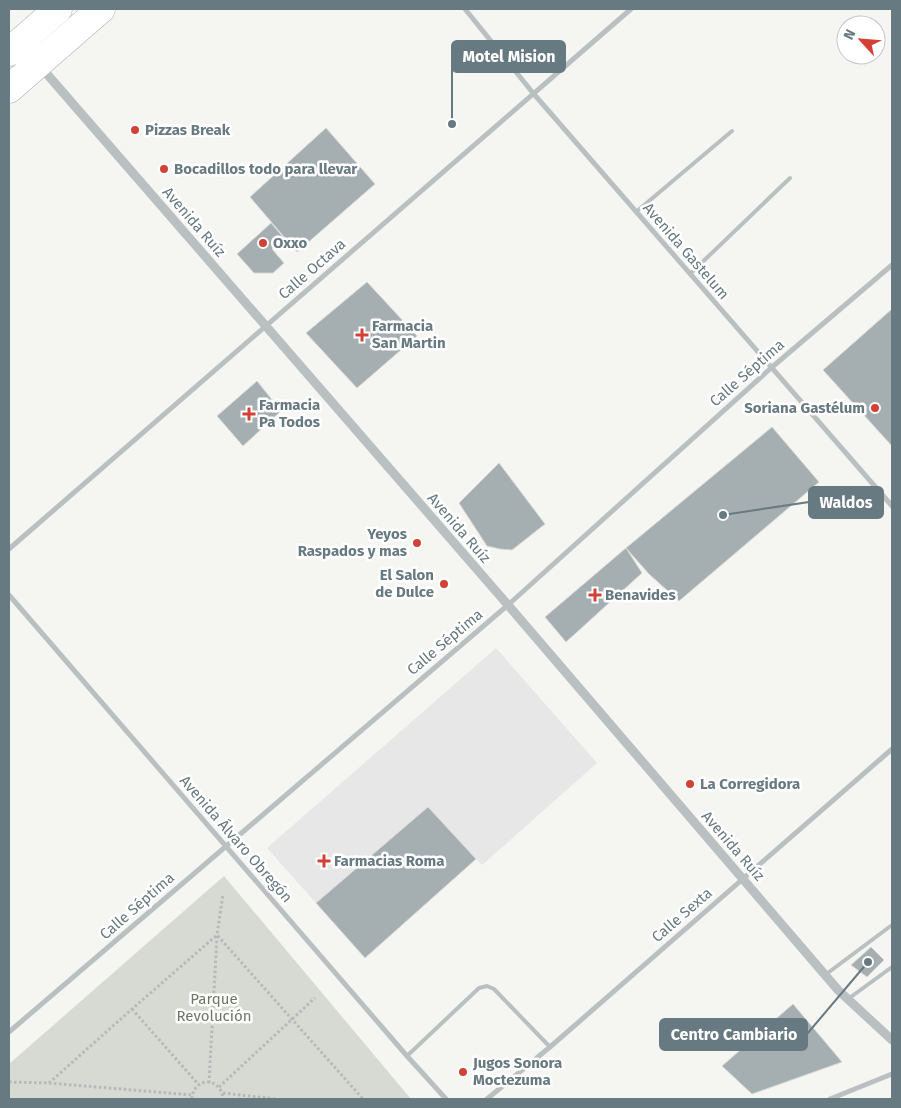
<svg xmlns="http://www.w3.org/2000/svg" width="901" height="1108" font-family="'Fira Sans',sans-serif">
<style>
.built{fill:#e6e7e6}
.green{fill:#d6dad2}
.building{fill:#a5aeb1;stroke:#d7d7d5}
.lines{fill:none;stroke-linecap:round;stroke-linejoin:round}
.primary-casing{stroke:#aeb4b7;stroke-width:29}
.path{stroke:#b5b9bb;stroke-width:3;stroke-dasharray:2.5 2.5;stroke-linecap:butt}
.service{stroke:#bac0c2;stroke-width:4}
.minor{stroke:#bac0c2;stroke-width:5}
.tertiary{stroke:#bac0c2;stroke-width:9}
.primary{stroke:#fff;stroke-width:28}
.poi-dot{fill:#d24136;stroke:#fff;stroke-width:2}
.labels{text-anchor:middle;stroke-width:5;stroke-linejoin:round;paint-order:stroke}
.poi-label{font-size:15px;font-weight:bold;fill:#677981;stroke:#fff;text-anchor:start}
.street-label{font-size:15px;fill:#677981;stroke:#fff}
.park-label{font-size:15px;fill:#6c7865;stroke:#fff}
.leader{fill:none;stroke:#677981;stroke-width:2}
.callout-dot{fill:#677981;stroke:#fff;stroke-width:2}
.callout{fill:#677981;stroke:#677981;stroke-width:2}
.callout-label{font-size:16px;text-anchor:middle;font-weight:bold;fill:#fff}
</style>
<rect width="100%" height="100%" fill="#f5f5f2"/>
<path class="built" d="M496 648 597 763 482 865 428 808 316 903 267 848Z"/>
<path class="green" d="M224 876 411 1099H9V1064Z"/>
<path class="building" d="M326 128 375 184 297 252 250 197Z
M271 223 283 237 272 249 284 263 273 273H254L237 254Z
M367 282 417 336 357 388 306 333Z
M892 309V446L823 370Z
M257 381 281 411 243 446 217 416Z
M772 427 819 482 679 601 649 574 626 548Z
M499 463 545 524 512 550 500 549 487 546 459 503Z
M626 548 642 573 566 642 545 617Z
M428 807 476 859 365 958 316 903Z
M871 947 884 960 867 977 851 965Z
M793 1004 842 1062 752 1094 722 1066Z"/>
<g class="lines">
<g class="primary-casing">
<path id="primary" d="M9 52 58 9
M9 89 101 9"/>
</g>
<path class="path" d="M132 1009 199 1085
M9 1082 49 1083 192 1095
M49 1083 132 1009 217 935 363 1099
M209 1083 217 935 223 894
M219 1087 315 998
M223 1093 276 1099
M192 1099C193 1077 221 1076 223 1099"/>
<path class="service" d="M636 212 732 131
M690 274 790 178
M825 975 892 925
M848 999 892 967
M407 1056 479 988 487 986 494 989 550 1047"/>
<path class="minor" d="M465 9 533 93 892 506
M9 549 631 9
M9 595 407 1056 446 1099
M9 1032 508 605 771 368 892 265
M487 1099 550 1047 892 749
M830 1099 892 1074"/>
<path class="tertiary" d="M40 66 508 605 838 990 892 1040"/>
<use href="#primary" class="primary"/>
</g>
<g class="poi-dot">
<circle cx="135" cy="130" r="5"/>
<circle cx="164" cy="169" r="5"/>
<circle cx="263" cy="243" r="5"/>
<path d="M359.5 327.5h5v5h5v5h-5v5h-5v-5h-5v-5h5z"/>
<circle cx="875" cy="408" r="5"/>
<path d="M246.5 406.5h5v5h5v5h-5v5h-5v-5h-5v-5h5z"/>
<circle cx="417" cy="543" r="5"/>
<circle cx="444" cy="584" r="5"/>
<path d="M592.5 587.5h5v5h5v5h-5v5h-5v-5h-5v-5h5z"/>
<circle cx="690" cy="784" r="5"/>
<path d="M321.5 853.5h5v5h5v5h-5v5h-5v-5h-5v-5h5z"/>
<circle cx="463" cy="1072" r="5"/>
</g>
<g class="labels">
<g class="poi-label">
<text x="145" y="135">Pizzas Break</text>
<text x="174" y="174">Bocadillos todo para llevar</text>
<text x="273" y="248">Oxxo</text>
<text x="372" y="331">Farmacia<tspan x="372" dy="17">San Martin</tspan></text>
<text x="259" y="410">Farmacia<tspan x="259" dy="17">Pa Todos</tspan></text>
<text x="865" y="413" text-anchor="end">Soriana Gastélum</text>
<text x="407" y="539" text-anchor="end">Yeyos<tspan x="407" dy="17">Raspados y mas</tspan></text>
<text x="434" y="580" text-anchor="end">El Salon<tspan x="434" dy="17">de Dulce</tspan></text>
<text x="605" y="600">Benavides</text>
<text x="700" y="789">La Corregidora</text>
<text x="334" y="866">Farmacias Roma</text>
<text x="473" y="1068">Jugos Sonora<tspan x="473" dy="17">Moctezuma</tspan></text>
</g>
<g class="street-label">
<text transform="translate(194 222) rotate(49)" y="5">Avenida Ruíz</text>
<text transform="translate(686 251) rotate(49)" y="5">Avenida Gastelum</text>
<text transform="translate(312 269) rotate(-41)" y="5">Calle Octava</text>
<text transform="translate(747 373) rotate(-41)" y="5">Calle Séptima</text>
<text transform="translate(459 528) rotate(49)" y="5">Avenida Ruíz</text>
<text transform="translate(445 642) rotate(-40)" y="5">Calle Séptima</text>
<text transform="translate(236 839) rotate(49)" y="5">Avenida Álvaro Obregón</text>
<text transform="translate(733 846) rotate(49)" y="5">Avenida Ruíz</text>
<text transform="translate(137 906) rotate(-41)" y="5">Calle Séptima</text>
<text transform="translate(682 915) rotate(-41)" y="5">Calle Sexta</text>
</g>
<g class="park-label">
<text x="214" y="1004">Parque<tspan x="214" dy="17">Revolución</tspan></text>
</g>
</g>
<path class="leader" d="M452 124L452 56M723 515L809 502M868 962L807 1034"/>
<g class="callout-dot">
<circle cx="452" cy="124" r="5"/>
<circle cx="723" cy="515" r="5"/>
<circle cx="868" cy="962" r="5"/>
</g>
<g class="callout">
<rect x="452" y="41" width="113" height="31" rx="5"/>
<rect x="809" y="487" width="74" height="31" rx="5"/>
<rect x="660" y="1019" width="147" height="31" rx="5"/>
</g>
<g class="callout-label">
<text x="509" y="62">Motel Mision</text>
<text x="846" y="508">Waldos</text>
<text x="734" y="1040">Centro Cambiario</text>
</g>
<rect width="901" height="1108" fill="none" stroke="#677981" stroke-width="20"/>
<g transform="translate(861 40) rotate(296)"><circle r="24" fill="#ffffff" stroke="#c2c9cd"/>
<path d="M0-4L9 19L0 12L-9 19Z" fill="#d24136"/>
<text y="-8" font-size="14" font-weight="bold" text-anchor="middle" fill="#677981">N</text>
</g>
</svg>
